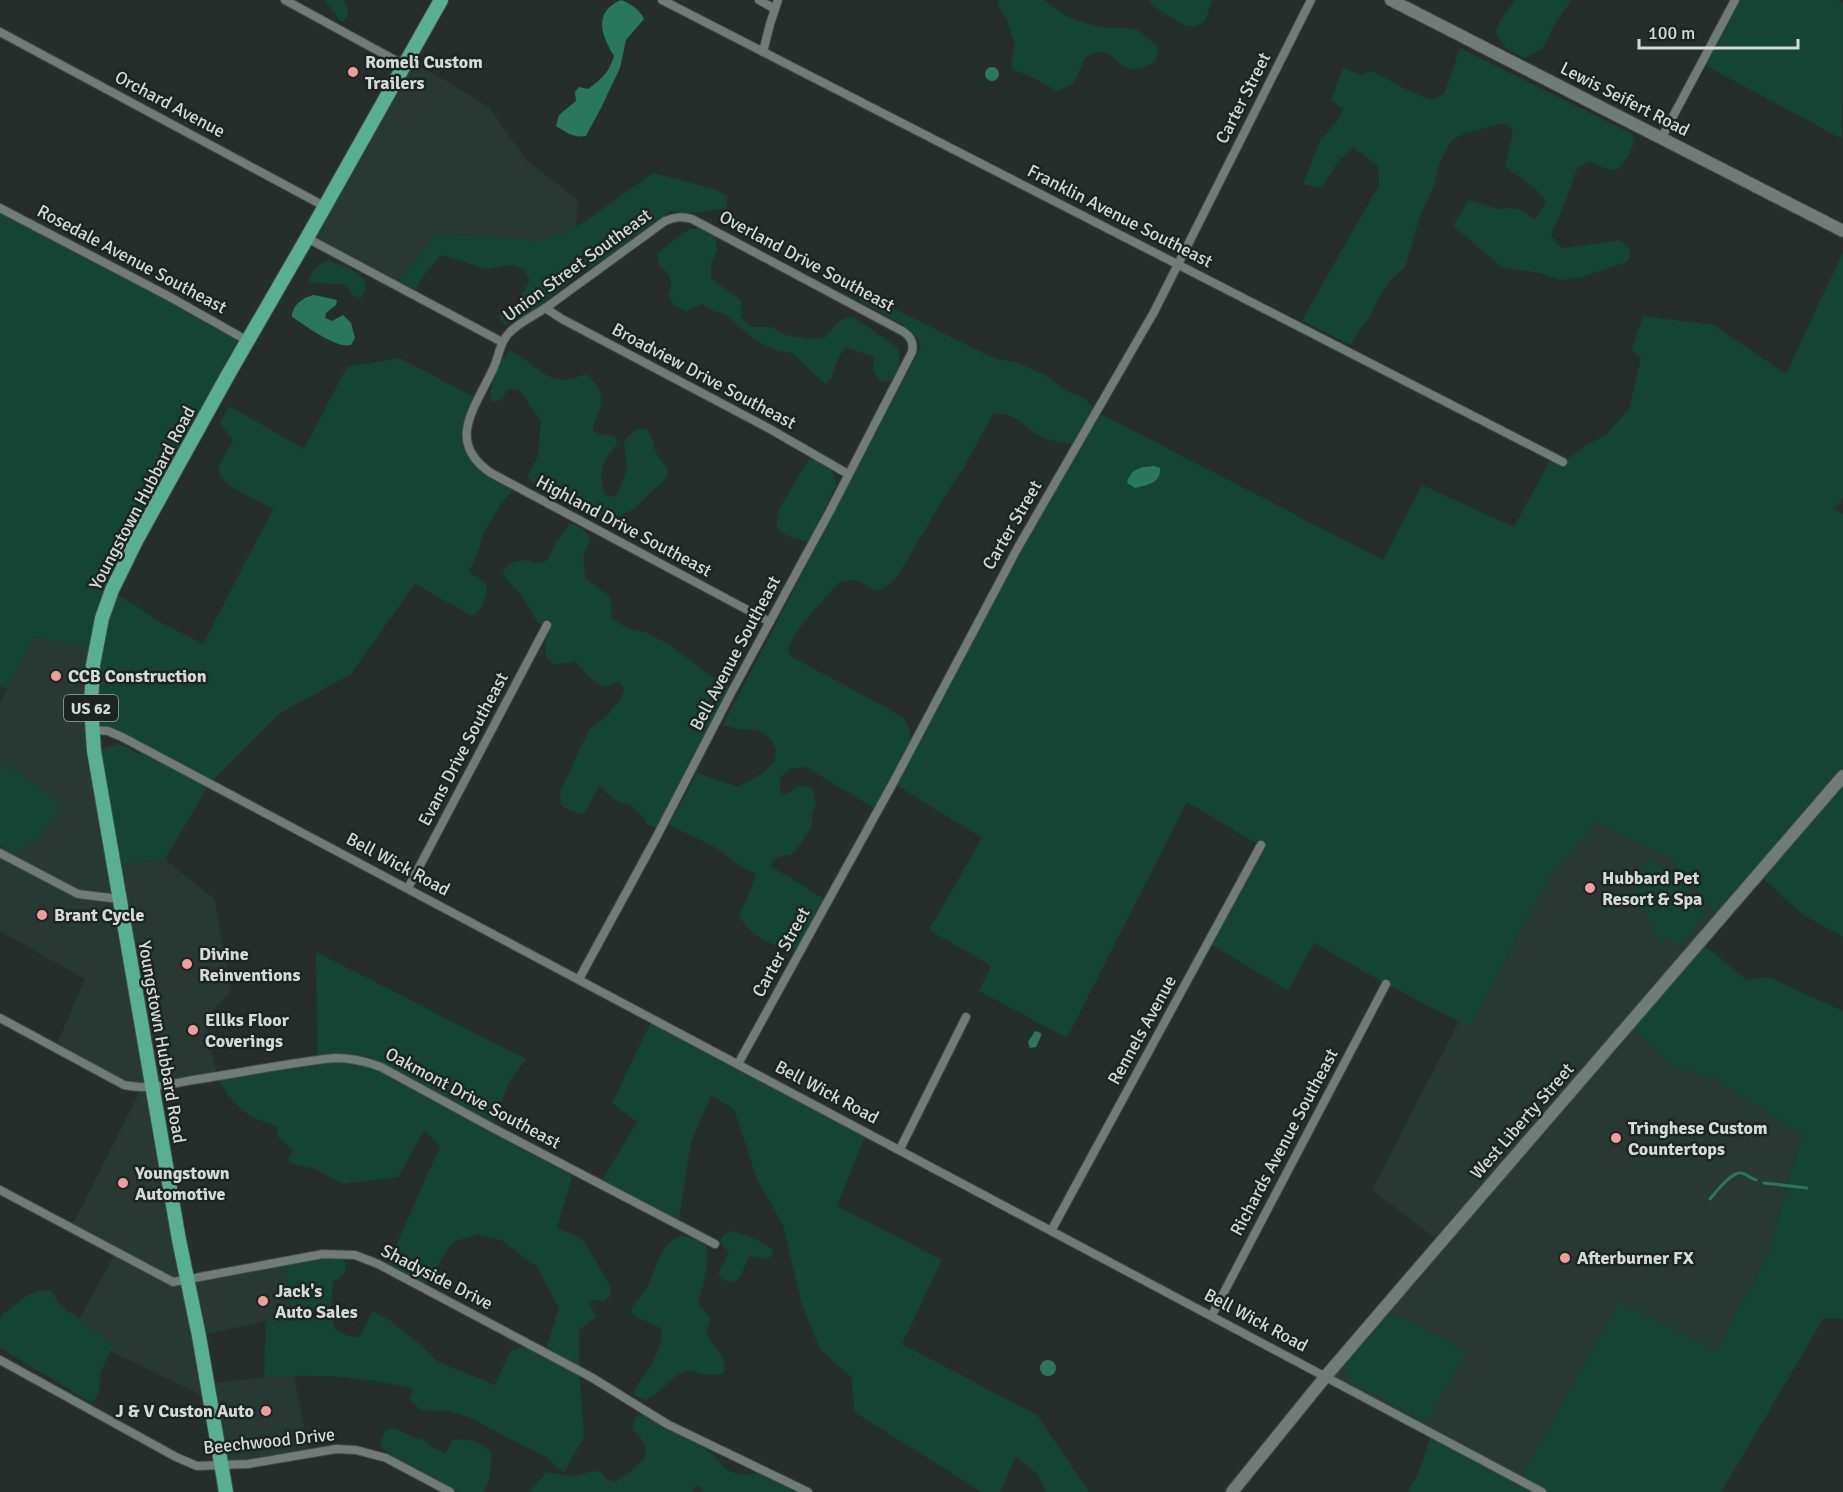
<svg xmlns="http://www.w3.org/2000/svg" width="1843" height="1492" font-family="Signika,sans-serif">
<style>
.built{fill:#283832}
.green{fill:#144433}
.water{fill:#29785d}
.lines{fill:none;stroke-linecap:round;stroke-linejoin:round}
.stream{stroke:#29785d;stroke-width:3}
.street-casing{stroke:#414a46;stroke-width:10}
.secondary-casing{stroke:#414a46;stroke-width:14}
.primary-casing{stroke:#414a46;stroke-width:16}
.street{stroke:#717b77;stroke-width:8}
.secondary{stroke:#717b77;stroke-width:12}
.primary{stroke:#58af91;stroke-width:14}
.poi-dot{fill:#f49b9f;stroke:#1c2521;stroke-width:2}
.labels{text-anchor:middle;stroke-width:5;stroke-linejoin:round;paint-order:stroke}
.shield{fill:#1c2521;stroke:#9da4a0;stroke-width:1.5}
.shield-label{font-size:16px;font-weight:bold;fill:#d4dad7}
.poi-label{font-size:18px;font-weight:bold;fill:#d4dad7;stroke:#1c2521;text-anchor:start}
.street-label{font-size:18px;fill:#d4dad7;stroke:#1c2521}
</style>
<rect width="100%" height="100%" fill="#262e2b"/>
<path class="built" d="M408 58 489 107 526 160 578 200 576 229 539 242 437 233 395 285 307 238Z
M34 637 95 647 91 706 114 866 165 859 215 900 231 991 212 1012 206 1026 217 1076 152 1086 188 1279 285 1261 291 1315 199 1336 207 1384 294 1374 309 1453 221 1465 209 1399 72 1332 116 1252 71 1228 142 1087 55 1048 85 979 0 931V855L34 796 0 776V703Z
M1598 823 1671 859 1720 920 1629 1025 1671 1066 1713 1078 1802 1135 1768 1254 1717 1352 1519 1480 1326 1376 1440 1242 1372 1190 1459 1021 1470 1027 1552 872Z"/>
<path class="green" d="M326 0H344C347 9 351 12 344 21H340L326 2Z
M998 0H1043L1066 16 1085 23 1101 27 1136 29 1153 42 1158 49 1155 62C1115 82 1123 52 1098 52 1094 52 1089 56 1085 58L1074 83 1057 91 1030 76 1013 70 1011 62 1015 47 1007 20 998 5Z
M1149 0H1212L1205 21 1195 26H1185L1151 5Z
M1515 0H1572L1556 22 1543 48 1524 58 1506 48 1495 33 1500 21Z
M1735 0H1838L1843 3 1842 139 1701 63Z
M1460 48 1632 134 1635 142C1619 171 1622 177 1589 161L1577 169 1564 206 1551 234 1557 245 1565 248 1620 240 1629 248 1631 255 1627 262 1585 276 1561 280 1540 273 1503 268 1453 226 1469 200 1498 209 1509 208 1518 209 1535 219 1546 202 1536 189 1505 167 1513 132 1510 126 1503 123 1463 134 1451 141 1440 162 1434 186 1420 216 1405 267 1390 281 1377 301 1371 315 1357 333 1351 345 1302 320 1379 185 1378 166 1353 147 1338 161 1322 188 1303 184 1320 140 1339 119 1343 109 1331 100 1343 68 1361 75 1373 71 1399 86 1430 100 1444 94Z
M653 173 715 189 728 197 726 209 689 213 671 211 640 232 613 254 578 274 558 291 522 318 505 325 498 316 518 301 530 280 524 270 512 265 488 269 441 255 424 275 416 289 398 282 437 233 539 241 574 229Z
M0 208 248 341 112 591 162 623 203 644 273 509C261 501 214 484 219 467 222 458 229 449 233 441L220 423 229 406 304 449 347 367 399 358 479 399 468 425 472 456 516 487 501 504 484 532 480 547 469 572 486 584 487 591 481 609 472 616 415 584 351 674 279 714 210 783 165 859 113 866 94 751 119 744 141 755 142 748 93 730 95 648 34 637 7 689 0 686Z
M689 229H700L715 233 717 250 711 264V279L741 300V318L752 327H771L786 335 808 339 825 338C833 328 841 314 855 318L899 349V366L891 381 881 382 873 370 874 357 846 347 837 360 832 377 825 384 792 353 777 351 753 339 725 314 714 311 702 304 686 312 674 305 668 295C674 282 671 273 659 266L657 253Z
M1843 252V497L1835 509 1843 514V937L1803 915 1759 875 1720 920 1671 859 1598 823 1552 872 1470 1027 1386 984 1314 943 1288 991 1209 943 1261 846 1187 802 1067 1038 979 991 991 966 929 930 982 838 893 783 1077 445C1067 443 1054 442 1044 438 1026 429 1016 412 993 414L963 469 951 486 895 580 877 592 857 580 839 582C826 598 791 632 788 651L792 657 889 709 904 719 910 729V742L875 809 806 767 788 769 780 779V793L786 794 799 785 813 789 816 806 812 815V826L799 846 792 854 775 858 770 866 804 886 826 901 799 947 791 953 753 934 738 916 748 897 756 874 742 867 713 846 669 825 697 773 738 787 761 774 774 762 776 751 772 740 758 730 739 729 723 725 921 347 918 338 902 324 861 302 857 296H862L874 299 996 359 1016 362 1045 375 1067 391 1084 398 1097 412 1383 560 1422 485 1514 527 1552 457 1563 462 1586 445 1605 436 1629 409 1641 358 1632 349 1643 316 1714 325 1786 374Z
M328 261C344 264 380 279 360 298 350 296 352 291 345 285 343 283 316 284 309 283 310 271 318 263 328 261Z
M510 351C529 358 545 382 566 380 572 380 580 376 585 374 597 380 604 395 600 408 598 416 593 422 593 431L599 434 613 436 618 442C602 465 597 466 605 495L616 497 627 469 624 441 635 430 646 428C648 432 651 436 653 440 655 444 654 449 656 453 659 459 664 463 667 468 672 479 656 486 650 493 624 523 608 522 573 506 553 498 543 491 527 477L538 456 541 421 528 403 525 396 518 390 508 389C504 396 501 404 491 401 488 389 500 357 510 351Z
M812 456C824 464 836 469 836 486L809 541C769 535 771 523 789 492 796 480 803 467 812 456Z
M570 524C581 526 585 530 590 540L583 557 586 579 609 596 612 607 611 618 627 628 647 633 668 644 710 675 729 686 656 828 647 825 644 818 629 804 619 803 599 786 585 812 579 814 561 806 560 792 589 730 608 715 613 707 620 701 624 689 619 682 604 687C592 681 584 672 575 661L555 665 546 658 545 644 548 631C532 619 533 613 523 598 516 588 508 582 502 572L511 562 527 560 533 563H543L548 559 556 542Z
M0 766 18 772 46 792 60 807C56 817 50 822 44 830 31 845 20 858 0 846Z
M1649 859 1675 874 1706 913 1679 947 1667 937 1660 945 1637 896 1635 888 1638 885 1634 882 1633 877Z
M1700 942 1747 980 1768 977 1843 1011V1319L1824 1318 1721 1492H1408L1418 1474 1432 1433 1520 1480 1619 1302 1717 1351 1768 1254 1802 1135 1713 1078 1671 1066 1629 1025Z
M316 952 526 1059 510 1081 491 1127 574 1170 557 1228 577 1236 585 1243 610 1285V1296L604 1302 596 1300 589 1302 596 1317 579 1330V1370L584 1436 564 1473 546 1457 468 1417 450 1411 421 1410 409 1399 414 1390 410 1388C363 1377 312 1373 264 1378L266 1321 291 1315 285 1261 343 1254C347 1269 348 1275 333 1281L331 1305 334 1328 348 1336 360 1337 372 1311 391 1321 421 1345 438 1362 495 1385 510 1351 522 1347 545 1352 559 1308 537 1267 501 1240 478 1234 453 1242 423 1287 386 1268 440 1146 424 1131 398 1177 342 1184 316 1169 289 1163V1156L293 1150 277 1136 278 1128C271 1123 264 1122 256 1119 236 1109 228 1095 217 1076L318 1059Z
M653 1018 867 1132 837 1206 942 1260 902 1344 1037 1415 1089 1492H1046L1038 1475 1016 1456 1000 1492H982L854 1412 852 1378 820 1349 802 1305 783 1225 757 1179 734 1109 711 1096 691 1142 678 1225 600 1184 637 1122 612 1103Z
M731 1231C745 1235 762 1240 773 1250V1254C766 1264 758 1254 749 1257L740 1277 733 1283 724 1280 718 1274 729 1252 720 1244 722 1236Z
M681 1236C688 1237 699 1238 704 1243 713 1253 701 1291 698 1304L711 1318 706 1332C712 1347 729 1356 724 1373 720 1374 714 1376 710 1375 699 1375 692 1367 681 1373 668 1380 660 1395 646 1400L634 1395C635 1384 642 1379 648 1370 656 1357 662 1344 662 1329L637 1317 631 1312C633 1301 642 1297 647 1288 657 1268 658 1245 681 1236Z
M51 1290 61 1306 84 1322 87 1327 113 1343 100 1375 99 1393 92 1403 0 1348V1320L3 1314 29 1294 37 1291Z
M1393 1314 1416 1324 1466 1352 1427 1421 1416 1417 1351 1382C1345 1375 1344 1369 1349 1361L1389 1315Z
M644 1415 666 1429 697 1443 717 1458 724 1468 734 1473 746 1475 761 1472 800 1492H703L700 1486H696L692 1492H529L547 1472 574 1477 589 1472 601 1471 606 1479 616 1482C627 1472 654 1460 644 1443 641 1438 636 1433 632 1428L636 1416Z
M389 1428 397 1429 414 1438 424 1440 428 1444 445 1454 453 1440C469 1438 482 1441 492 1454L489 1481 483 1492H457L453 1490 402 1462 387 1452 380 1445 385 1431Z"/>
<path class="water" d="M621 0C631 4 639 9 644 19L626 40 620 68 601 108 586 136C573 138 566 132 556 126L559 115 576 101 575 92 579 87 588 89C601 80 610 71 614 56 601 35 593 12 621 0Z
M985 74a7 7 0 1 1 14 0a7 7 0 1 1-14 0Z
M314 295 337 300 336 305 326 313 325 318 332 321 343 315 351 323 355 338 351 345C336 349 305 325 292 317 292 305 304 297 314 295Z
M1154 466 1160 468C1161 483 1148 485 1135 488L1127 483C1131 468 1141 467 1154 466Z
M1035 1031 1041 1033V1036L1036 1047 1030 1048 1028 1042Z
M1040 1368a8 8 0 1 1 16 0a8 8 0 1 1-16 0Z"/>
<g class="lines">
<path class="stream" d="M1764 1183 1807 1188
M1710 1199C1716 1192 1732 1171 1742 1173 1746 1174 1752 1179 1756 1180"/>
<g class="street-casing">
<path id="street" d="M285 0 404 65
M662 0 1563 462
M759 0 775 9
M0 32 324 206
M763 52 770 24 778 0
M1662 137 1735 0
M0 208 170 297 248 341
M307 238 502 342
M545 308 562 319 770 429 848 474
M93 730 108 731 122 737 1542 1492
M0 853 78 894 119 899
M408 888 547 625
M579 979 657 836 730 695 831 509 912 352C914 343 911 337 904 332L692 219C682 216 675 217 665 221 627 249 589 276 551 304 538 314 521 321 510 332 499 343 499 357 493 369 475 408 445 442 491 473L770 622
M0 1018 124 1085C146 1090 170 1084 193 1080 240 1073 287 1063 335 1058 352 1058 365 1061 381 1067L491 1127 715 1244
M738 1064 893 783 1017 549 1154 312 1311 0
M900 1149 966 1017
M0 1190 173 1282 323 1254 355 1255 378 1264 591 1377 667 1424 808 1492
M1051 1231 1261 845
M1212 1315 1386 984
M0 1360 176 1457 197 1466 221 1465 248 1464 336 1449 356 1450 386 1458 450 1492"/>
</g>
<g class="secondary-casing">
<path id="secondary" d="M1391 0 1843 231
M1232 1492 1326 1376 1404 1285 1843 776"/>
</g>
<g class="primary-casing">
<path id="primary" d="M226 1492 199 1336 179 1240 94 751 91 706 93 665 102 618 112 590 137 539 229 373 307 238 441 0"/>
</g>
<use href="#street" class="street"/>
<use href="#secondary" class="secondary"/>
<use href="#primary" class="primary"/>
</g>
<g class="poi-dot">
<circle cx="353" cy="72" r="6"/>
<circle cx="56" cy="676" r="6"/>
<circle cx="1590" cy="888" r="6"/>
<circle cx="42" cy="915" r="6"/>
<circle cx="187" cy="964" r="6"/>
<circle cx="193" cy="1030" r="6"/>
<circle cx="1616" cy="1138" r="6"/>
<circle cx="123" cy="1183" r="6"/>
<circle cx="1565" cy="1258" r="6"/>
<circle cx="263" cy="1301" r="6"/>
<circle cx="266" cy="1411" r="6"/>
</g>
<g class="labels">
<rect class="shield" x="64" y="695" width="54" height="26" rx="4.5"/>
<g class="shield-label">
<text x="91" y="714">US 62</text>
</g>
<g class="poi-label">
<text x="365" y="68">Romeli Custom<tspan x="365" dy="21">Trailers</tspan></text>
<text x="68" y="682">CCB Construction</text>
<text x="1602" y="884">Hubbard Pet<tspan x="1602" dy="21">Resort &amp; Spa</tspan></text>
<text x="54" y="921">Brant Cycle</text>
<text x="199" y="960">Divine<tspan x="199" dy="21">Reinventions</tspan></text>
<text x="205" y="1026">Ellks Floor<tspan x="205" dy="21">Coverings</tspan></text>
<text x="1628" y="1134">Tringhese Custom<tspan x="1628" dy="21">Countertops</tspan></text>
<text x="135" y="1179">Youngstown<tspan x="135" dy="21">Automotive</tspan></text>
<text x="1577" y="1264">Afterburner FX</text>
<text x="275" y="1297">Jack's<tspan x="275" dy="21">Auto Sales</tspan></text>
<text x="254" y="1417" text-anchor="end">J &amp; V Custon Auto</text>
</g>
<g class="street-label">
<text transform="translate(1243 98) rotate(-63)" y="6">Carter Street</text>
<text transform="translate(1625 99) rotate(27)" y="6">Lewis Seifert Road</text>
<text transform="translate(170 104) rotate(28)" y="6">Orchard Avenue</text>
<text transform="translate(1120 216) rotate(27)" y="6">Franklin Avenue Southeast</text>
<text transform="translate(132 259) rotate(28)" y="6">Rosedale Avenue Southeast</text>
<text transform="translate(807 261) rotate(28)" y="6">Overland Drive Southeast</text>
<text transform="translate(577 265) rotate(-36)" y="6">Union Street Southeast</text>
<text transform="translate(704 376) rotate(28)" y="6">Broadview Drive Southeast</text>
<text transform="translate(142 498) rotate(-62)" y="6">Youngstown Hubbard Road</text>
<text transform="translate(1012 525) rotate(-60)" y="6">Carter Street</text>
<text transform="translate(624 526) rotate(28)" y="6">Highland Drive Southeast</text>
<text transform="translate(735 653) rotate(-62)" y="6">Bell Avenue Southeast</text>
<text transform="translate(463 749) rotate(-62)" y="6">Evans Drive Southeast</text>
<text transform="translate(398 864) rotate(28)" y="6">Bell Wick Road</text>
<text transform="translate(781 952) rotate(-61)" y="6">Carter Street</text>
<text transform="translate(1142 1030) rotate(-61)" y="6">Rennels Avenue</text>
<text transform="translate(162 1042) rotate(80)" y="6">Youngstown Hubbard Road</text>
<text transform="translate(827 1092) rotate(28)" y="6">Bell Wick Road</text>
<text transform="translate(473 1098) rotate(28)" y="6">Oakmont Drive Southeast</text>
<text transform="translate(1522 1121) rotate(-49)" y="6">West Liberty Street</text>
<text transform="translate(1284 1142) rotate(-62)" y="6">Richards Avenue Southeast</text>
<text transform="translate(437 1277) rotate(27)" y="6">Shadyside Drive</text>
<text transform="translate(1256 1320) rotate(28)" y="6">Bell Wick Road</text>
<text transform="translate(269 1441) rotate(-6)" y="6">Beechwood Drive</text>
</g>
</g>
<path d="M1639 39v9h159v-9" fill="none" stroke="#d4dad7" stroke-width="3"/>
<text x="1648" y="39" font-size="18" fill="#d4dad7" stroke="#1c2521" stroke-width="4.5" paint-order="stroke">100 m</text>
</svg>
